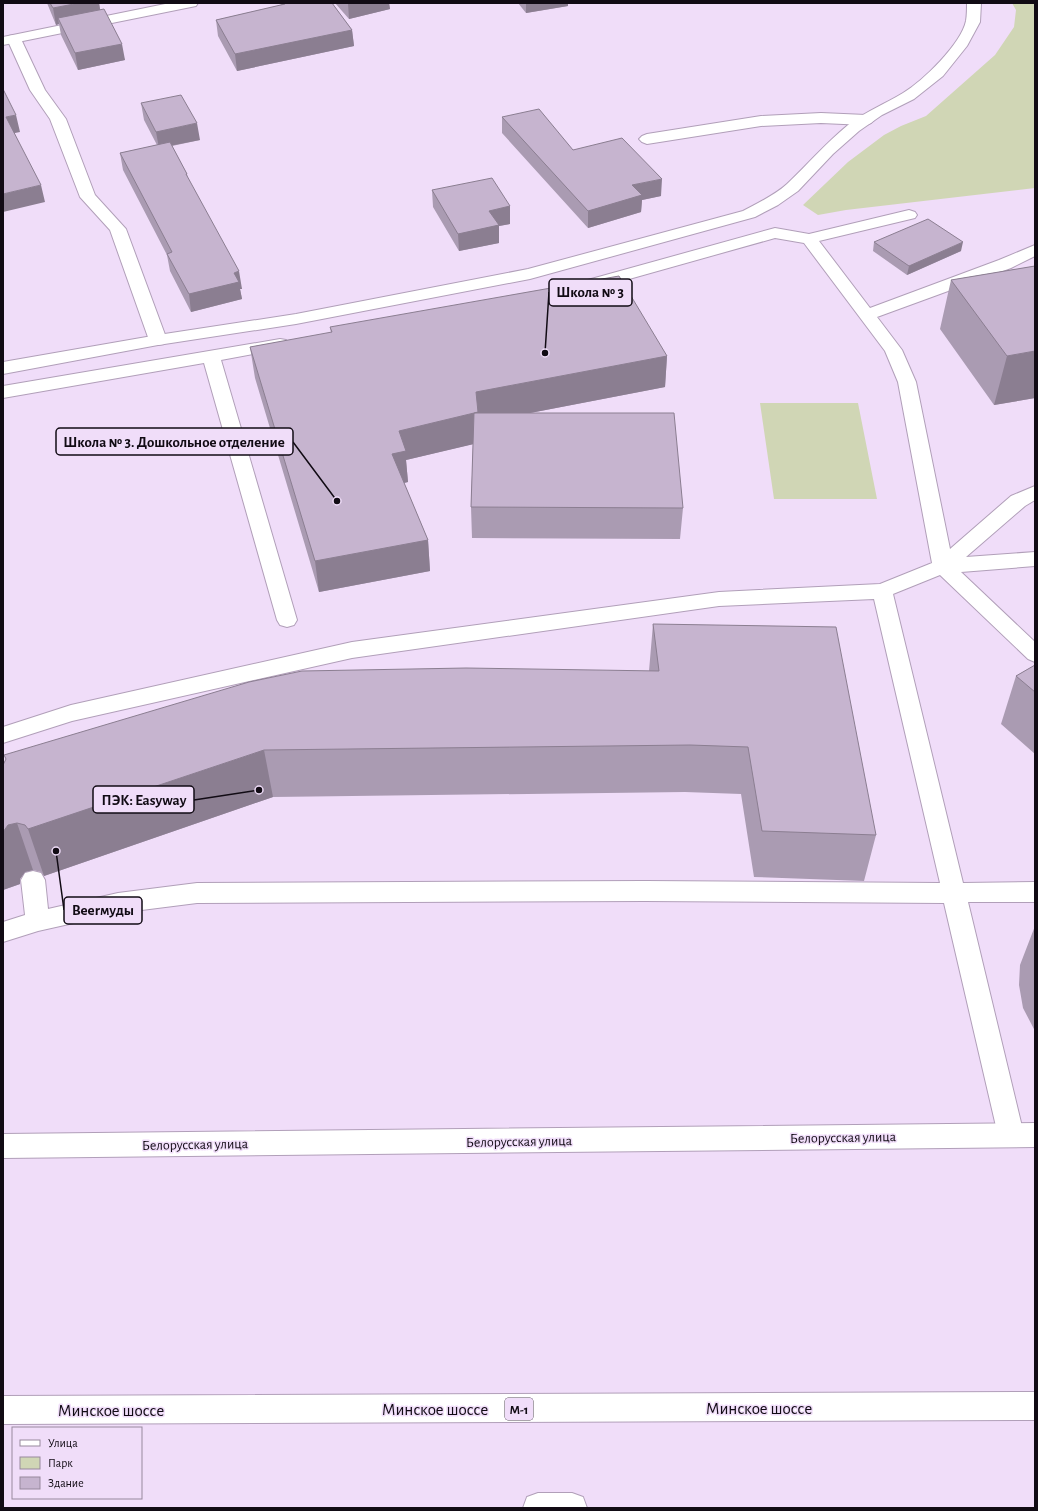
<svg xmlns="http://www.w3.org/2000/svg" width="1038" height="1511" font-family="'Alegreya Sans',sans-serif">
<style>
.green{fill:#d0d6b5}
.lines{fill:none;stroke-linecap:round;stroke-linejoin:round}
.service-casing{stroke:#b19fb9;stroke-width:2}
.minor-casing{stroke:#b19fb9;stroke-width:2}
.trunk-casing{stroke:#b19fb9;stroke-width:2}
.service{fill:#fff;fill-rule:evenodd}
.minor{fill:#fff;fill-rule:evenodd}
.trunk{fill:#fff;fill-rule:evenodd}
.wall{fill:#aa9bb2}
.shaded-wall{fill:#8b7e91}
.building{fill:#c6b4cf;stroke:#8b7e91}
.labels{text-anchor:middle;stroke-width:3;stroke-linejoin:round;paint-order:stroke}
.shield{fill:#f0ddf9;stroke:#544a59;stroke-width:1}
.shield-label{font-size:13px;font-weight:bold;fill:#110b14}
.street-label{font-size:14px;fill:#110b14;stroke:#f0ddf9}
.near-street-label{font-size:17px;fill:#110b14;stroke:#f0ddf9}
.leader{fill:none;stroke:#110b14;stroke-width:1.5}
.callout-dot{fill:#110b14;stroke:#f0ddf9;stroke-width:1.5}
.callout{fill:#f0ddf9;stroke:#110b14;stroke-width:1.5}
.callout-label{font-size:15px;text-anchor:middle;font-weight:bold;fill:#110b14}
</style>
<rect width="100%" height="100%" fill="#f0ddf9"/>
<path class="green" d="M1012 3H1035V188L846 210 818 215 803 205 848 162 884 135 901 126 926 116 995 55 1014 27 1016 10Z
M760 403H858L877 499H774Z"/>
<g class="lines">
<g class="service-casing">
<path id="service" d="M14 35 19 36 21 39 45 90 66 119 95 195 126 229 167 340 164 344 158 345 152 344 149 340 110 230 80 197 50 119 30 90 7 39 9 36Z
M821 113 866 115 871 117 874 120 871 123 866 125 821 123 761 126 647 144 642 142 639 139 642 136 647 134 761 116Z
M909 210 915 212 917 215 915 218 819 241 870 308 999 260 1035 245V256L1011 268 877 317 902 350 916 382 950 549 1011 496 1035 486V500L1025 506 966 557 1035 552V566L961 572 1035 642V662L1028 659 940 575 893 594 963 883 1035 882V902H968L1024 1135 1020 1143 1011 1147 1002 1143 998 1135 944 903 645 901 197 903 118 913 38 931 3 942V922L25 915 21 880 25 873 33 871 41 873 45 880 48 909 118 893 197 883 645 881 940 883 874 599 719 606 352 658 72 721 3 743V727L71 705 352 642 719 592 880 584 932 563 898 382 885 351 804 243 775 238 590 290 584 289 581 285 584 281 775 228 809 234Z
M280 339 286 340 289 344 286 348 221 360 297 620 294 625 287 627 280 625 277 620 204 363 3 398V386Z"/>
</g>
<g class="minor-casing">
<path id="minor" d="M170 3H198L196 6 191 7 3 45V37Z
M967 3H981L980 22 967 46 943 76 914 99 882 115 859 131 833 154 798 191 778 205 755 217 530 279 296 324 158 345 3 374V362L158 335 296 314 528 269 743 211C758 203 775 195 787 184 808 164 826 143 848 125 865 112 885 104 903 93 923 81 961 44 966 21 967 15 967 9 967 3Z
M1035 1123V1147L3 1158V1134Z"/>
</g>
<g class="trunk-casing">
<path id="trunk" d="M1035 1392V1420L3 1424V1396Z
M538 1493H572L583 1497 587 1508H523L527 1497Z"/>
</g>
<use href="#service" class="service"/>
<use href="#minor" class="minor"/>
<use href="#trunk" class="trunk"/>
</g>
<path class="wall" d="M47 3H99L100 10 125 60 78 70 61 35 59 24 56 25Z
M280 3H332L352 30 354 46 237 71 218 36 216 20 281 5Z
M335 3H389L390 9 349 19Z
M518 3H568V6L526 13Z
M141 103 200 140 172 146 187 174 188 179 242 289H240L242 299 191 312 170 271 167 255 123 170 120 153 157 145 144 120Z
M502 117 573 150 661 196 642 200 641 212 588 228 502 133Z
M432 190 510 206V224L499 226V243L459 251 433 207Z
M874 242 961 251 907 275 873 251Z
M1035 266V398L994 405 940 329 951 280Z
M330 327 667 356 665 387 530 413 683 508 680 539 472 538 471 507 473 444 406 460 408 482 404 483 428 540 430 571 319 592 255 378 250 347 331 333Z
M653 624 876 835 864 881 754 877 741 794 685 792 273 797 44 876 41 872 33 870 25 872 20 879V884L3 890V765L649 671Z
M1035 665V754L1001 724 1016 676Z
M1035 926V1031L1023 1008 1019 985 1020 965Z"/>
<path class="shaded-wall" d="M79 3H99L101 15 58 18 59 24 56 25 53 8Z
M348 3H389L390 9 349 19Z
M526 3H568V6L526 13Z
M352 30 354 46 237 71 235 54Z
M122 44 125 60 78 70 75 53Z
M16 115 20 132 10 134 6 117Z
M197 123 200 140 159 148 156 132Z
M662 179 661 196 642 200 641 212 588 228V211L632 185Z
M41 185 45 202 3 212V194Z
M510 206V224L499 226V243L459 251 458 234 489 211Z
M963 242 961 251 907 275 909 266Z
M239 271 242 289H240L242 299 191 312 189 294 234 273Z
M1035 351V398L994 405 1007 356Z
M667 356 665 387 478 423 475 444 476 392Z
M474 413V444L406 460 408 482 394 485 392 454 399 431Z
M428 540 430 571 319 592 315 561Z
M264 750 273 797 44 876 28 829Z
M17 823 33 870 25 872 20 879V884L3 890V832L8 825Z"/>
<path class="building" d="M50 3H79L53 8Z
M284 3H332L352 30 235 54 216 20 285 4Z
M104 9 122 44 75 53 58 18Z
M3 89 16 115 6 117 41 185 3 194Z
M181 95 197 123 156 132 141 103Z
M539 109 573 150 622 138 662 179 632 185 642 195 588 211 502 117Z
M170 142 187 174H186L239 271 234 273 239 282 189 294 167 254 172 252 120 153Z
M492 178 510 206 489 211 499 225 458 234 432 190Z
M928 219 963 242 909 266 874 242Z
M1035 266V351L1007 356 951 280Z
M619 276 667 356 476 392 478 412 474 413H674L683 508 471 507 474 413 399 431 406 451 392 454 428 540 315 561 250 347 332 332 330 327Z
M653 624 836 627 876 835 762 831 748 747 690 745 264 750 28 829 25 825 17 823 8 825 3 832V765L6 759 4 755 249 682 302 671 466 668 659 671Z
M1035 665V692L1016 676Z"/>
<g class="labels">
<rect class="shield" x="505" y="1398" width="28" height="22" rx="3"/>
<g class="shield-label">
<text x="519" y="1414">М-1</text>
</g>
<g class="street-label">
<text transform="translate(843 1137) rotate(-1)" y="5">Белорусская улица</text>
<text transform="translate(519 1141) rotate(-1)" y="5">Белорусская улица</text>
<text transform="translate(195 1144) rotate(-1)" y="5">Белорусская улица</text>
</g>
<g class="near-street-label">
<text x="759" y="1414">Минское шоссе</text>
<text x="435" y="1415">Минское шоссе</text>
<text x="111" y="1416">Минское шоссе</text>
</g>
</g>
<path class="leader" d="M545 353L549 292M337 501L293 442M259 790L194 800M56 851L64 910"/>
<g class="callout-dot">
<circle cx="545" cy="353" r="4"/>
<circle cx="337" cy="501" r="4"/>
<circle cx="259" cy="790" r="4"/>
<circle cx="56" cy="851" r="4"/>
</g>
<g class="callout">
<rect x="549" y="279" width="83" height="27" rx="4"/>
<rect x="56" y="428" width="237" height="27" rx="4"/>
<rect x="93" y="786" width="101" height="27" rx="4"/>
<rect x="64" y="897" width="78" height="27" rx="4"/>
</g>
<g class="callout-label">
<text x="590" y="297">Школа № 3</text>
<text x="174" y="447">Школа № 3. Дошкольное отделение</text>
<text x="144" y="805">ПЭК: Easyway</text>
<text x="103" y="915">Beerмуды</text>
</g>
<rect width="1038" height="1511" fill="none" stroke="#110b14" stroke-width="8"/>
<rect x="12" y="1427" width="130" height="72" fill="#f0ddf9" stroke="#97899d"/>
<rect x="20" y="1440" width="20" height="6" fill="#ffffff" stroke="#97899d"/>
<text x="48" y="1447" font-size="12" fill="#110b14">Улица</text>
<rect x="20" y="1457" width="20" height="12" fill="#d0d6b5" stroke="#97899d"/>
<text x="48" y="1467" font-size="12" fill="#110b14">Парк</text>
<rect x="20" y="1477" width="20" height="12" fill="#c6b4cf" stroke="#97899d"/>
<text x="48" y="1487" font-size="12" fill="#110b14">Здание</text>
</svg>
